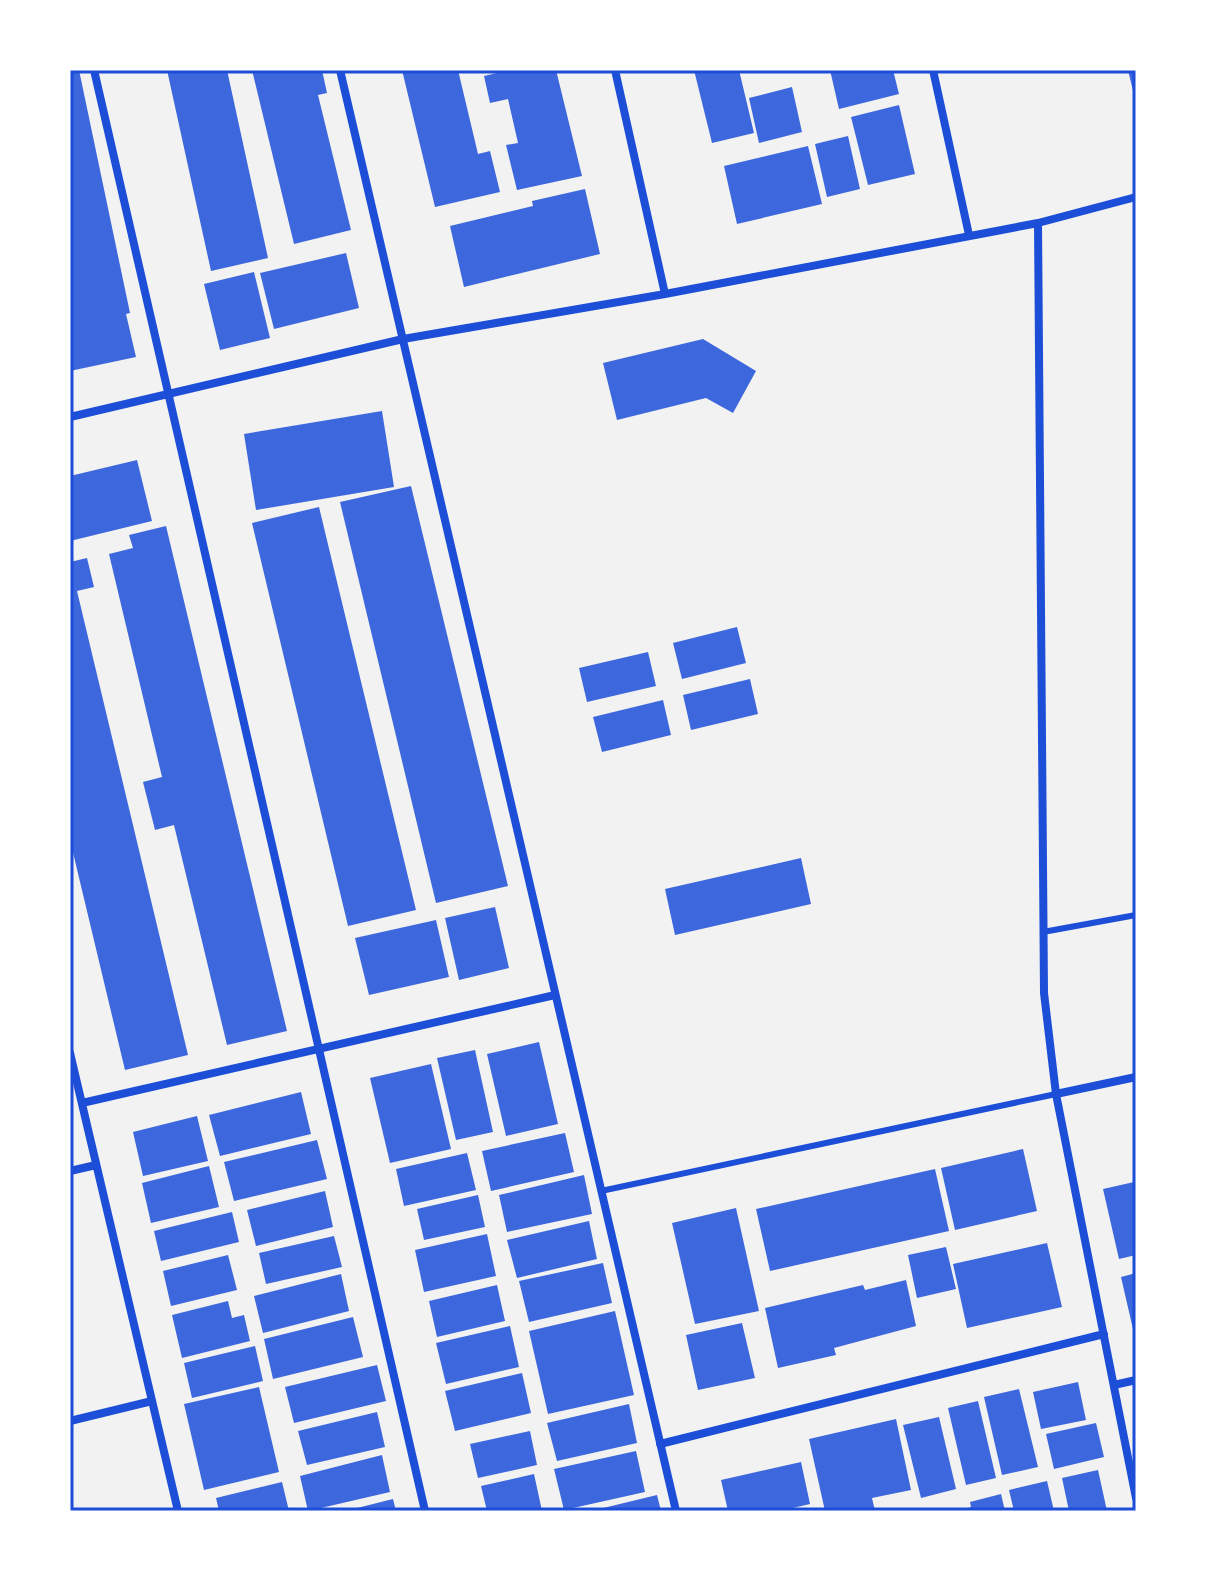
<svg xmlns="http://www.w3.org/2000/svg" width="1206" height="1581" font-family="Rubik,sans-serif">
<style>
.building{fill:#3d67dc}
.lines{fill:none;stroke-linecap:round;stroke-linejoin:round}
.service{stroke:#1d4ed8;stroke-width:6}
.minor{stroke:#1d4ed8;stroke-width:8}
.neatline{fill:none;stroke:#1d4ed8;stroke-width:3}
</style>
<rect width="100%" height="100%" fill="#f2f2f2"/>
<path class="building" d="M70 70H79L130 313 126 314 136 357 70 371Z
M167 70H227L268 258 211 271Z
M252 70H322L327 93 318 95 351 230 294 244Z
M402 70H458L478 154 490 151 500 192 435 207Z
M501 70H556L582 176 517 190 506 145 518 143 508 99 490 103 484 76 501 72Z
M694 70H739L754 133 712 143Z
M830 70H893L899 94 839 109Z
M1128 70H1136V99H1135Z
M792 87 802 132 759 143 749 98Z
M899 105 915 174 868 185 851 117Z
M848 136 860 189 827 197 815 144Z
M808 146 822 204 737 224 724 166Z
M585 189 600 254 464 287 450 226 533 206 532 201Z
M346 253 359 308 274 329 260 273Z
M254 272 270 338 220 350 204 284Z
M703 339 756 371 733 413 706 398 617 420 603 363Z
M382 411 394 487 256 510 244 434Z
M137 460 152 521 70 541V476Z
M411 486 508 886 436 903 340 502Z
M319 507 416 910 348 926 252 523Z
M166 526 287 1031 227 1045 174 825 155 830 143 782 162 777 109 554 133 548 129 535Z
M87 558 94 587 77 591 188 1055 125 1070 70 840V562Z
M737 627 746 663 682 679 673 643Z
M648 652 656 686 587 702 579 668Z
M750 679 758 714 691 730 683 695Z
M663 700 671 735 602 752 593 717Z
M801 858 811 904 675 935 665 889Z
M495 907 509 968 459 980 445 918Z
M436 920 449 977 369 995 355 938Z
M539 1042 558 1124 506 1136 487 1054Z
M475 1050 493 1132 456 1140 437 1058Z
M431 1064 451 1149 390 1163 370 1078Z
M301 1092 311 1134 220 1156 209 1115Z
M197 1116 208 1161 143 1176 133 1132Z
M565 1133 574 1172 491 1191 482 1151Z
M317 1140 327 1179 234 1201 224 1162Z
M1023 1149 1037 1211 955 1230 941 1168Z
M467 1153 476 1190 404 1206 396 1169Z
M209 1166 219 1207 151 1223 142 1183Z
M935 1169 949 1231 770 1271 756 1209Z
M584 1175 592 1214 507 1232 499 1195Z
M1134 1182 1136 1255 1119 1259 1103 1189Z
M325 1191 333 1227 256 1246 247 1210Z
M478 1195 485 1227 424 1240 417 1209Z
M736 1208 759 1311 695 1324 672 1223Z
M232 1212 239 1242 161 1261 154 1231Z
M589 1221 597 1259 517 1278 507 1240Z
M487 1234 496 1276 424 1292 415 1250Z
M334 1236 342 1267 266 1284 259 1253Z
M1047 1243 1062 1307 967 1328 953 1264Z
M946 1247 956 1289 917 1298 908 1255Z
M228 1255 237 1290 171 1306 163 1271Z
M603 1263 612 1303 529 1322 519 1281Z
M1136 1273V1337L1135 1338 1121 1277Z
M341 1274 349 1311 263 1333 254 1296Z
M906 1280 916 1326 834 1348 836 1355 778 1368 765 1308 863 1285 865 1290Z
M497 1285 505 1321 437 1337 429 1301Z
M228 1301 232 1318 244 1315 250 1341 182 1358 172 1315Z
M615 1311 634 1395 548 1414 529 1331Z
M353 1317 363 1357 273 1379 264 1339Z
M742 1323 755 1378 698 1390 686 1335Z
M510 1326 519 1367 446 1384 436 1343Z
M255 1346 263 1381 192 1398 184 1363Z
M377 1365 386 1401 294 1423 285 1387Z
M522 1373 531 1413 455 1431 445 1391Z
M1078 1382 1086 1420 1041 1429 1033 1392Z
M259 1387 279 1472 204 1490 184 1404Z
M1019 1389 1038 1467 1002 1475 984 1397Z
M978 1401 996 1478 966 1485 948 1408Z
M629 1404 637 1443 557 1461 547 1423Z
M377 1412 385 1447 307 1465 298 1431Z
M939 1417 956 1489 921 1498 903 1425Z
M896 1419 911 1490 872 1498 875 1511H825L809 1439Z
M1096 1423 1104 1457 1054 1469 1046 1434Z
M530 1431 537 1465 478 1478 470 1444Z
M636 1451 645 1492 564 1510 554 1469Z
M382 1455 390 1492 308 1511 300 1476Z
M801 1462 810 1504 780 1511H728L721 1480Z
M1098 1470 1107 1511H1069L1062 1478Z
M534 1474 542 1511H487L481 1486Z
M1047 1481 1054 1511H1014L1009 1490Z
M282 1482 289 1511H219L216 1498Z
M1001 1494 1005 1511H960L971 1507 970 1502Z
M657 1495 661 1511H595V1510Z
M393 1499 396 1511H350L349 1510Z"/>
<g class="lines">
<path class="service" d="M1043 932 1136 915
M601 1191 1056 1094"/>
<path class="minor" d="M94 70 425 1511
M340 70 676 1511
M615 70 665 294
M933 70 969 235
M1038 223 1044 993 1056 1094 1136 1498
M70 417 403 339 665 294 1038 223 1136 197
M70 1053 178 1511
M1056 1094 1136 1077
M82 1103 555 995
M70 1171 96 1165
M1114 1385 1136 1380
M70 1421 152 1401
M660 1444 1104 1334"/>
</g>
<rect width="1206" height="1581" fill="none" stroke="#ffffff" stroke-width="144"/>
<rect x="72" y="72" width="1062" height="1437" class="neatline"/>
</svg>
